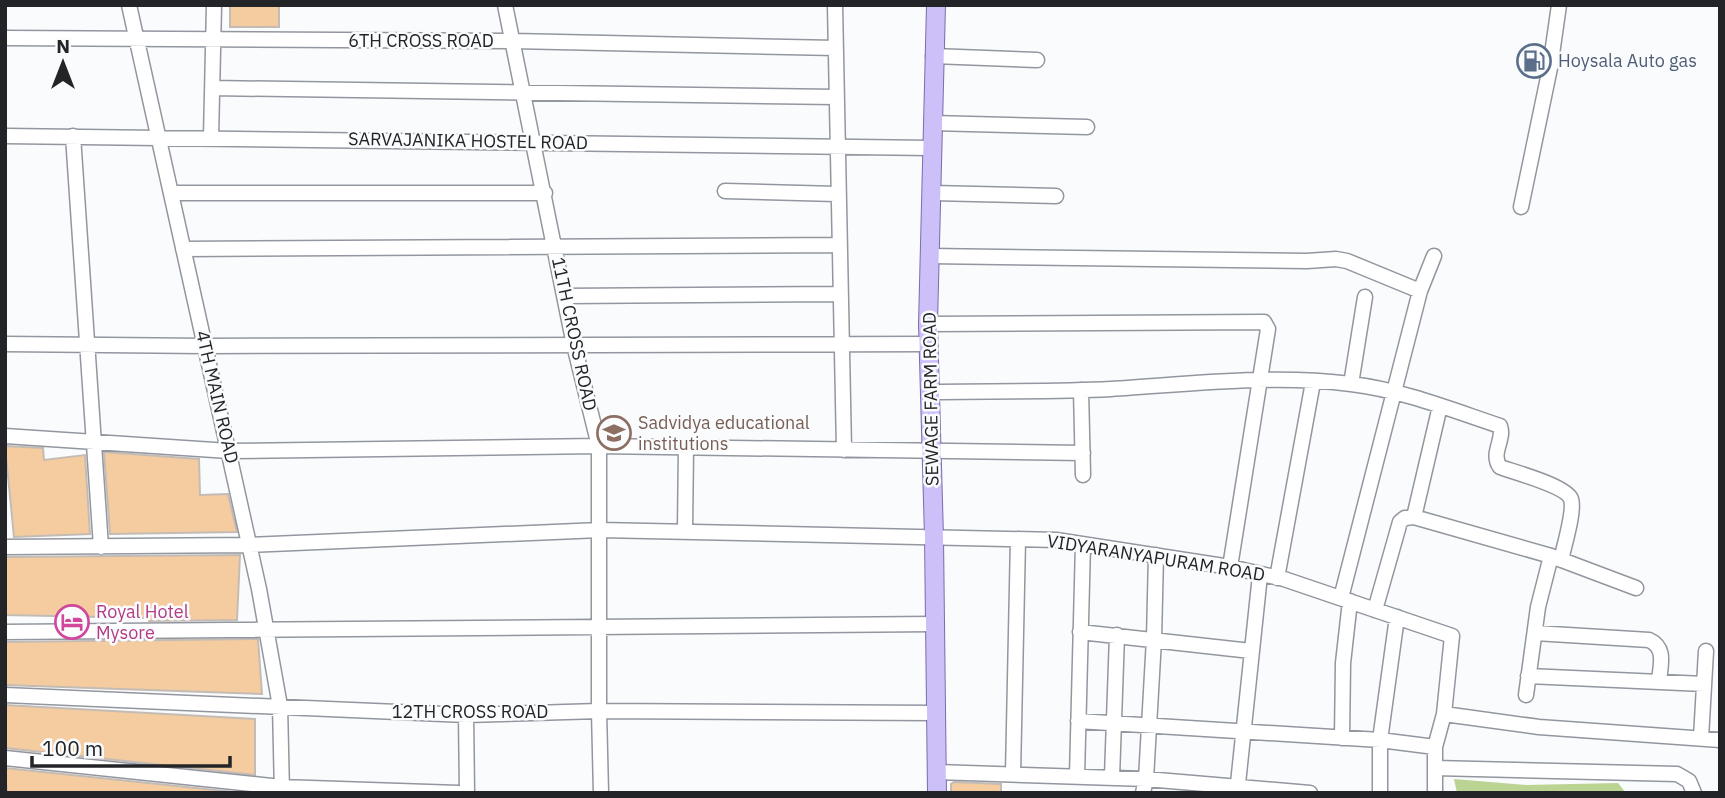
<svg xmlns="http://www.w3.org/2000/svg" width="1725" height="798" font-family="'IBM Plex Sans',sans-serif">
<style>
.green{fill:#bbd494}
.building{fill:#f5cca0;stroke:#c4bcb4;stroke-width:2}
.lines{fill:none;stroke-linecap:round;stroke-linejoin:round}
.minor-casing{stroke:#92969f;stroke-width:17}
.major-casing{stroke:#7b6dac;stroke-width:20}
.minor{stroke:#fff;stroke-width:14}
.major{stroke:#cdbff8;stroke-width:18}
.labels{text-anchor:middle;stroke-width:5;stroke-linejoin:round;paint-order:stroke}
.street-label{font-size:18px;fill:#222427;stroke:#fafbfd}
.service-label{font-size:18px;fill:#4e5e75;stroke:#fafbfd;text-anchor:start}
.education-label{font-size:18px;fill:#785e54;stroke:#fafbfd;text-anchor:start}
.hotel-label{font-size:18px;fill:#b23c85;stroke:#fafbfd;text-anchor:start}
</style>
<rect width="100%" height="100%" fill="#fafbfd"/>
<path class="green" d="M1454 779 1526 785 1618 783 1626 793H1457Z"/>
<path class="building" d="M230 5H279V27H230Z
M5 446 43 448 44 460 85 455 90 534 14 537Z
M104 452 199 459 200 495 228 494 237 532 110 534Z
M240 555 237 620 149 621V618L5 615V557Z
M258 639 262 694 5 685V642Z
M5 705 255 719V775L5 748Z
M5 768 244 793H7Z
M954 782 1001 784V793H951V784Z"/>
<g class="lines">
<g class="minor-casing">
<path id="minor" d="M129 5 259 589 280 706 282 793
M505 5 574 345 599 446V711L601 793
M835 5 844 450
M5 38 513 41 836 48
M933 56 1037 60
M212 88 836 97
M932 123 1087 127
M5 136 931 148
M73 136 101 547
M211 138 214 5
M725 191 837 194
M171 193H545
M932 193 1056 196
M1521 207 1550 68 1559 5
M183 249 839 245
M929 256 1307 261 1336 259 1347 261 1420 291 1341 598
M1420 291 1434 256
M565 296 840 294
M928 324 1264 322 1268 329 1230 567
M5 344 205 346 929 344
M1351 384 1365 297
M1081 390 1083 475
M930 392C990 391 1051 392 1111 389 1191 384 1272 374 1351 384 1402 390 1452 410 1500 426 1505 440 1490 453 1500 467 1514 472 1566 486 1571 499 1575 511 1564 546 1561 560
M5 436 229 451 599 446 1083 453
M1414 517 1440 406
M685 530 686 447
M5 547 250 545 600 530 1056 540 1230 567 1284 579 1452 636 1444 714 1435 747V793
M1277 578 1313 382
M1375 610 1400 522 1405 518 1414 517 1551 556 1636 588
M5 632 934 624
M1080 632 1251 651
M1535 633 1649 640C1667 648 1660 666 1659 682
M1528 676 1704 684
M5 695 466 715 599 711 935 713
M1526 695 1538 607 1551 556
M1444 714 1539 727 1720 740
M466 715 467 793
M1078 721 1380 740 1435 747
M1342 738 1343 663 1350 601
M1701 738 1706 651
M5 758 281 787 458 793
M1435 768 1677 774 1689 781 1694 793
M937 772 1146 779 1310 793
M1013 774 1018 539
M1077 776 1083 544
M1112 777 1117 635
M1143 793 1146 779 1154 639 1156 555
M1237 793 1260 575
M1380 793V740L1397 617"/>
</g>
<g class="major-casing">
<path id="major" d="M936 5 928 324 934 537 937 793"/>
</g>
<use href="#minor" class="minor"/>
<use href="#major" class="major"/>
</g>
<defs>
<g id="fuel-ring" transform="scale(1.75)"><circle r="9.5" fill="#fafbfd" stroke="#5c6f8a" stroke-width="1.5"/><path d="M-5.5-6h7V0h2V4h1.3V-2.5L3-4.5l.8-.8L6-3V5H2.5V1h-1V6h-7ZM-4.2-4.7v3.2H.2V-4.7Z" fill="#5c6f8a"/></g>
<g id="school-ring" transform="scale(1.75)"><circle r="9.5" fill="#fafbfd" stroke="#8d6e63" stroke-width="1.5"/><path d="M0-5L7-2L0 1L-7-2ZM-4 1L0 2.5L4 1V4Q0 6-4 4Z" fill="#8d6e63"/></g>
<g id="hotel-ring" transform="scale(1.75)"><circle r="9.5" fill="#fafbfd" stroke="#d1479c" stroke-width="1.5"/><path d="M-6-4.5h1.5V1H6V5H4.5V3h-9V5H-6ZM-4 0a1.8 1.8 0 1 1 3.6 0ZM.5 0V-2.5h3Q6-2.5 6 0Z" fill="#d1479c"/></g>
</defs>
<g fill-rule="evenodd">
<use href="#fuel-ring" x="1534" y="61"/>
<use href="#school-ring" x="614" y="433"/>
<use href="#hotel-ring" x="72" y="622"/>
</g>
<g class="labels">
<g class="street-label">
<text x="421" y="47">6TH CROSS ROAD</text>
<text transform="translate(468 141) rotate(1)" y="6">SARVAJANIKA HOSTEL ROAD</text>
<text transform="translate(574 334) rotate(78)" y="6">11TH CROSS ROAD</text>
<text transform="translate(217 397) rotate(77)" y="6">4TH MAIN ROAD</text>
<text transform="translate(931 399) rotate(-91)" y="6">SEWAGE FARM ROAD</text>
<text transform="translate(1156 558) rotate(9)" y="6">VIDYARANYAPURAM ROAD</text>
<text x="470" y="718">12TH CROSS ROAD</text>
</g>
<g class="service-label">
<text x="1558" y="67">Hoysala Auto gas</text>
</g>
<g class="education-label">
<text x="638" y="429">Sadvidya educational<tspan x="638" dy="21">institutions</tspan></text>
</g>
<g class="hotel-label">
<text x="96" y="618">Royal Hotel<tspan x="96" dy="21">Mysore</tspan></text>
</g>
</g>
<rect width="1725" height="798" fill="none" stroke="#222427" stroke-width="14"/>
<g transform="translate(63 63)" stroke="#fafbfd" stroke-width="5" paint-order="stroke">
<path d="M0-5L12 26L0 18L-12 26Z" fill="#222427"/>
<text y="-10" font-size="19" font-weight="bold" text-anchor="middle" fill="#222427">N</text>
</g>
<path d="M32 756v10h198v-10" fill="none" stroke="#222427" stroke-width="3.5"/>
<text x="42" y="756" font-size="21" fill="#222427" stroke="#fafbfd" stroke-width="5" paint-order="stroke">100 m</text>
</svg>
